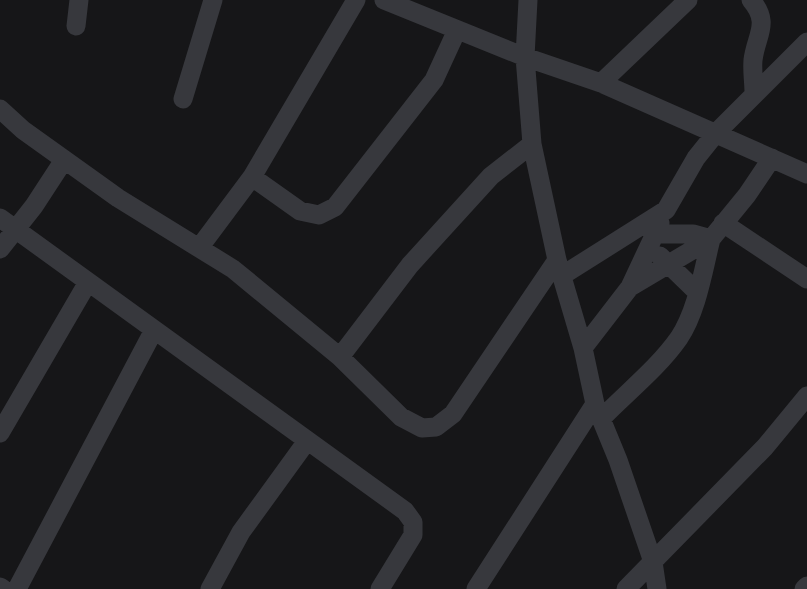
<svg xmlns="http://www.w3.org/2000/svg" width="807" height="589" font-family="'PT Sans',sans-serif">
<style>
.lines{fill:none;stroke-linecap:round;stroke-linejoin:round}
.minor{stroke:#37383d;stroke-width:19}
</style>
<rect width="100%" height="100%" fill="#161618"/>
<g class="lines">
<path class="minor" d="M384 0 525 57 601 83 807 174
M528 0 525 57 532 144 557 260 583 348 595 404 618 460 653 562 657 589
M751 0C771 23 756 35 753 60 752 71 754 82 754 93
M76 26 79 0
M601 83 688 0
M183 99 213 0
M0 109 23 130 118 198 233 269 340 357 401 417 422 428 436 427 453 414 557 260
M252 177 300 211 319 215 335 207 434 80 457 30
M0 218 405 511 413 522V535L380 589
M723 223 807 279
M199 248 252 177 356 0
M0 249 34 206 64 160
M660 256 697 292
M563 275 666 210 696 158 716 133 807 42
M630 287 711 239 747 195 772 158
M583 348 630 287 660 223
M340 357 410 265 491 176 532 144
M601 419C626 393 658 368 679 338 697 311 703 271 711 239L693 234H655
M0 433 88 282
M0 587 3 589
M17 589 154 330
M210 589 241 532 307 441
M476 589 595 404
M626 589 765 447 807 396
M804 589 807 586"/>
</g>
</svg>
